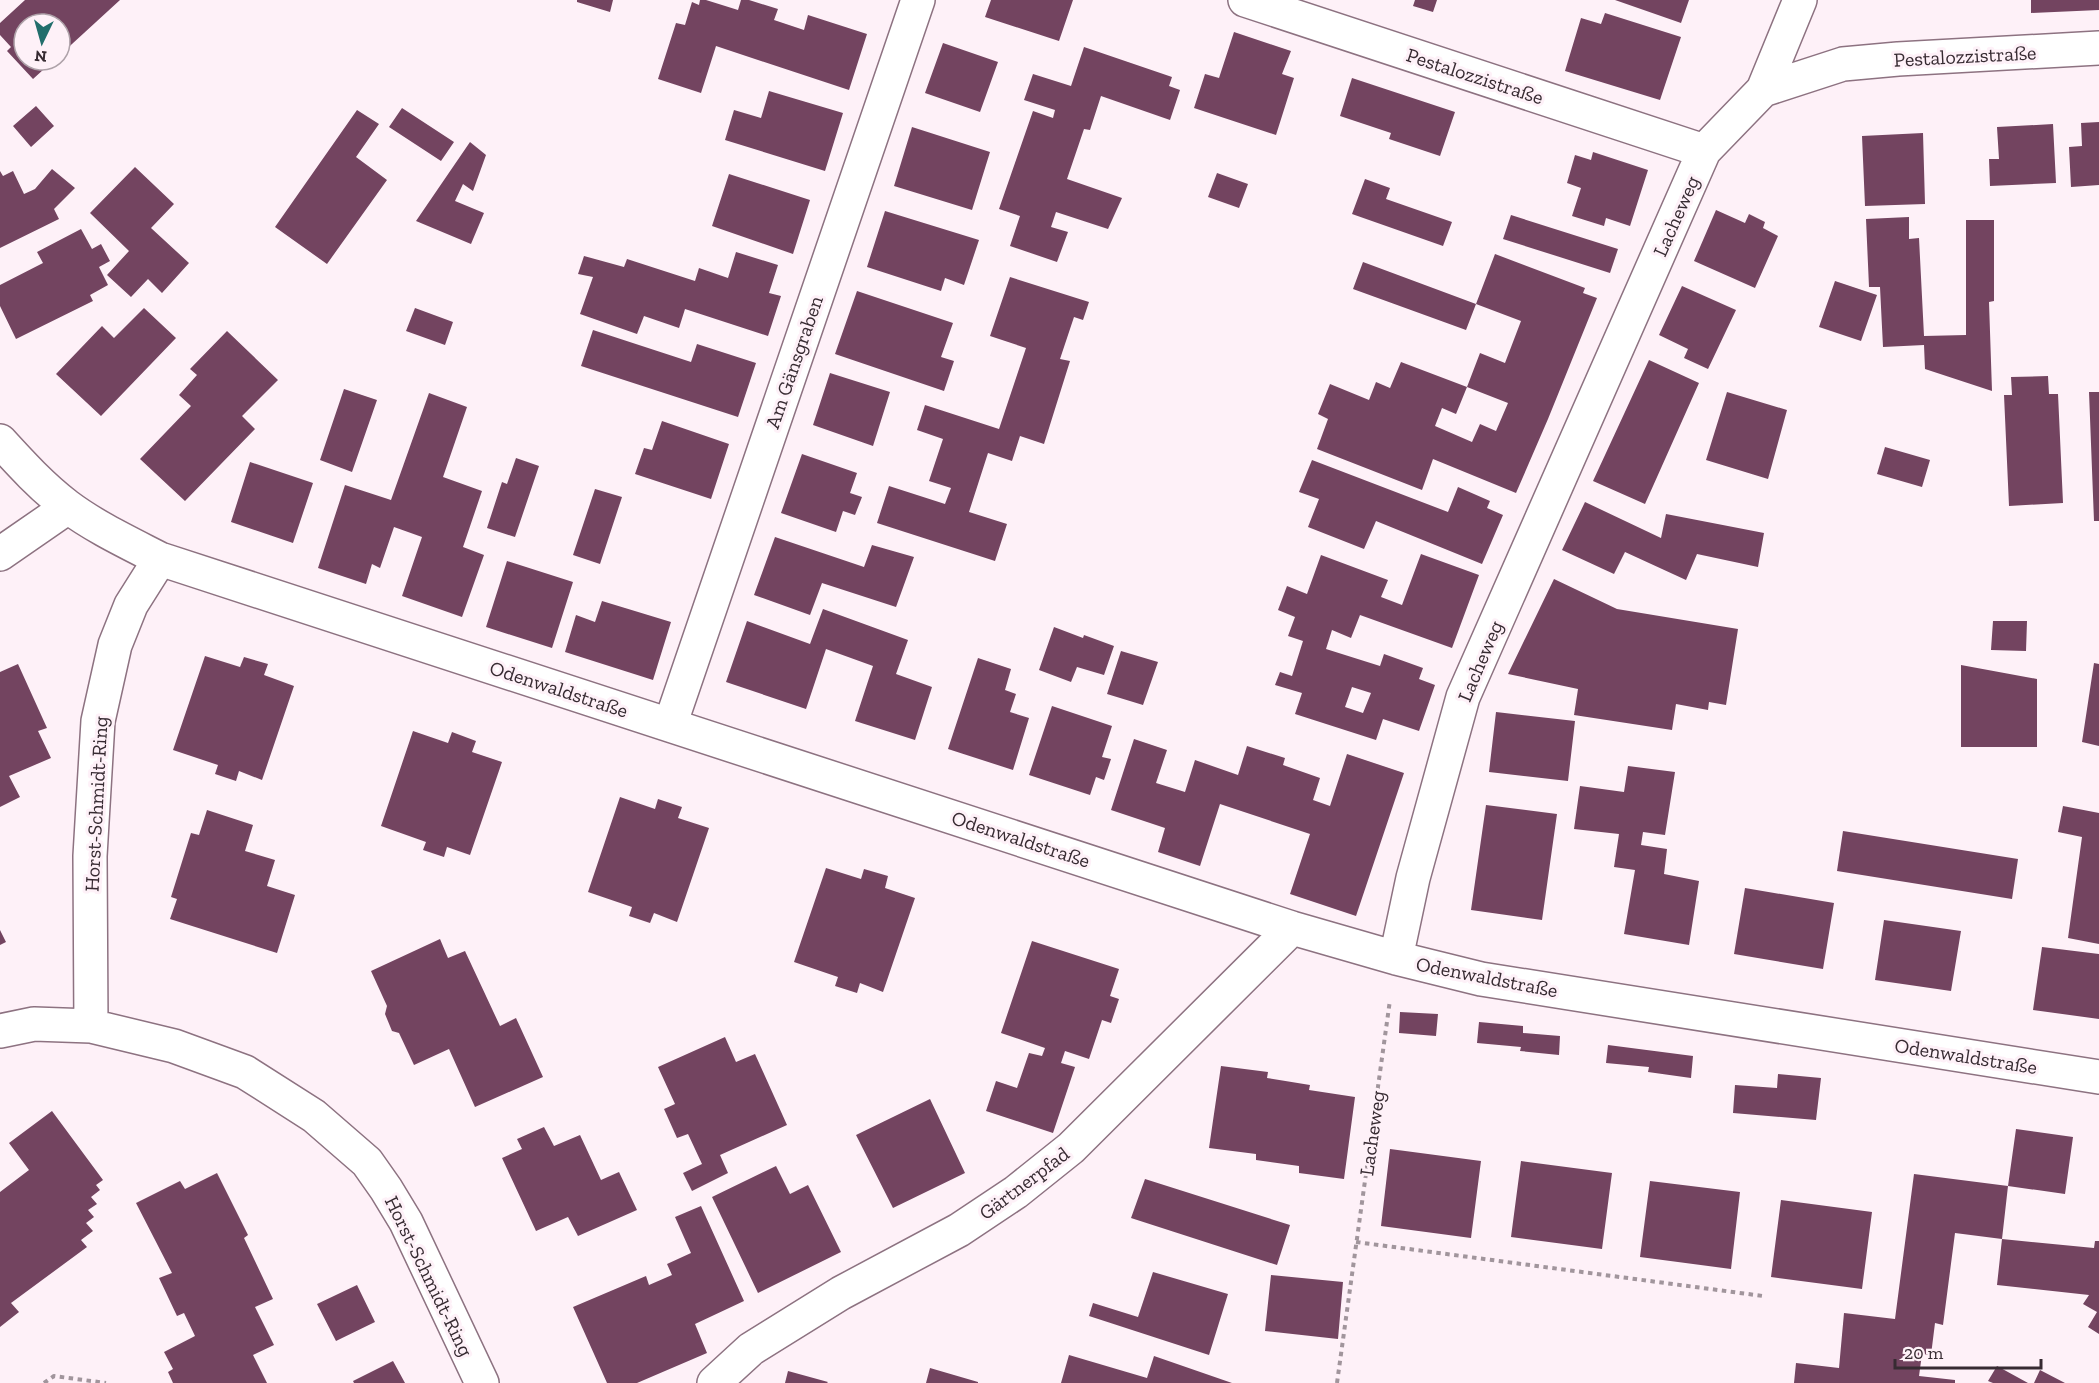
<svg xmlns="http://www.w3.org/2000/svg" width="2099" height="1383" font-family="'Zilla Slab',serif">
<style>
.building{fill:#734460;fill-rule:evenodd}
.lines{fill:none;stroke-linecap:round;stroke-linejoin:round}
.minor-casing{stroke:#8d7281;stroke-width:36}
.path{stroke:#a1959c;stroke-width:4;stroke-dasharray:4.5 4.5;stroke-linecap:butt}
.minor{stroke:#fff;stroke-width:33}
.labels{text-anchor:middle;stroke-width:6;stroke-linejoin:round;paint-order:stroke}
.street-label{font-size:20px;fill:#372b32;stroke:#fef1f8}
</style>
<rect width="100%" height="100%" fill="#fef1f8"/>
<path class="building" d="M25 0H120L60 55V24H24V60H54L33 79 7 51 11 47 0 35V23Z
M577 0H613L610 12 577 2Z
M700 0H706L738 10 741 0H749L778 9 774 20 804 30 808 15 867 34 849 90 716 46 701 93 658 79 676 23 685 25 692 2 699 5Z
M991 0H1073L1059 41 985 17Z
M1415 0H1437L1433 12 1413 6Z
M1615 0H1689L1681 23Z
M2031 0H2099V10L2031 13Z
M1605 13 1681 37 1660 100 1565 71 1581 18 1601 24Z
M1234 32 1291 51 1282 74 1294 78 1276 135 1194 108 1205 74 1219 78Z
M943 43 998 62 980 112 925 93Z
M1084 47 1172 77 1169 86 1180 90 1170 120 1101 96 1090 130 1084 129 1067 179 1122 198 1108 229 1056 212 1051 227 1068 232 1057 262 1010 246 1020 216 999 209 1033 111 1053 118 1055 110 1024 100 1033 74 1071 86Z
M1352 78 1455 112 1440 156 1389 139 1391 133 1340 116Z
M769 91 843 113 825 171 725 140 734 110 761 118Z
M36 106 54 126 31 147 13 126Z
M402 108 454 142 441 161 389 127Z
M357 110 379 124 356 157 387 180 327 264 275 227Z
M2099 122V185L2071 187 2069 147 2082 146 2081 123Z
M2053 124 2056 183 1990 186 1989 159H1999L1997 127Z
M912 127 990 152 972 210 894 186Z
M1923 133 1925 204 1865 206 1862 136Z
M470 142 486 155 473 191 463 184 455 201 484 213 471 244 416 221Z
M1593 152 1648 170 1630 226 1606 218 1604 226 1572 216 1581 188 1567 183 1575 155 1591 160Z
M135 167 174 204 151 228 189 263 162 293 148 279 131 297 107 275 129 251 90 213Z
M52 169 75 188 54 209 59 219 0 248V171L3 176 13 171 24 194 35 189Z
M1217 173 1248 184 1239 208 1208 197Z
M729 174 810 200 793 254 712 226Z
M1365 179 1390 188 1386 199 1452 222 1443 246 1352 214Z
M1716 210 1745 223 1749 214 1765 222 1763 228 1778 236 1755 288 1694 261Z
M885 211 979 240 964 285 945 278 941 291 867 267Z
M1511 215 1618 249 1610 273 1503 239Z
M1909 217V239L1919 238 1924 336 1966 335V220H1994V301L1989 302 1992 391 1925 369 1924 345 1883 347 1880 287H1869L1866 219Z
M81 229 92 249 101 244 110 261 99 267 108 285 90 295 93 301 16 339 0 306V285L43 263 37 252Z
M736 252 778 265 769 293 781 296 768 336 685 309 679 328 644 316 637 334 580 314 593 277 578 274 584 256 624 267 627 259 695 281 699 268 728 278Z
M1495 254 1585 288 1583 293 1597 298 1548 419 1516 493 1433 459 1422 490 1317 449 1328 419 1318 414 1330 384 1369 400 1376 382 1390 388 1401 362 1467 387 1480 353 1505 363 1521 321 1476 304ZM1467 387 1508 403 1496 431 1480 424 1472 442 1435 426 1442 408 1456 414Z
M1363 262 1476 304 1466 330 1353 289Z
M1010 277 1089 302 1083 320 1074 317 1060 359 1070 361 1044 444 1020 436 1012 461 988 453 969 512 1007 524 995 561 877 523 889 486 945 504 951 488 929 481 943 439 917 430 925 405 999 429 1026 348 990 336Z
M1835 281 1877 295 1861 341 1819 327Z
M1682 286 1736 310 1708 369 1684 358 1688 349 1659 335Z
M857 291 953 323 941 357 954 361 944 391 835 354Z
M144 308 176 338 101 416 56 374 102 326 114 338Z
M415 308 453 322 445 345 406 331Z
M593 330 691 362 697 344 756 363 738 417 581 366Z
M227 331 278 380 242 416 255 429 185 501 140 459 191 406 179 395 197 375 190 369Z
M1649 360 1699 383 1645 504 1593 481Z
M830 373 890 392 873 446 813 425Z
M2048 376 2049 394H2058L2063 503 2009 506 2004 395H2012L2011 377Z
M344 389 377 400 352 472 320 460Z
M1727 392 1787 410 1768 479 1706 460Z
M2089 392H2099V521H2094Z
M429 393 467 407 443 477 482 491 463 547 484 555 462 617 402 596 422 537 394 527 380 568 372 564 366 584 318 568 345 485 391 500Z
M662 421 729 444 711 499 635 474 644 448 652 450Z
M1885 447 1930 460 1922 487 1877 474Z
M802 454 857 473 850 493 862 497 855 515 843 511 836 532 781 513Z
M516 458 539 466 515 537 487 528 502 482 507 484Z
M1312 460 1448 512 1458 487 1490 501 1487 508 1503 515 1482 564 1376 521 1364 549 1308 527 1319 499 1299 492Z
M250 462 313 483 293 543 231 522Z
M595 489 622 497 600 564 573 555Z
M1585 502 1661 538 1666 514 1764 533 1758 567 1697 554 1686 580 1625 552 1614 574 1562 550Z
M775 537 864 567 872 545 914 557 896 607 822 583 810 615 754 595Z
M1421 554 1479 575 1452 648 1360 615 1351 638 1332 630 1326 649 1380 666 1384 654 1423 668 1419 679 1435 685 1419 731 1383 719 1376 740 1295 714 1302 693 1275 685 1280 672 1292 676 1303 641 1288 636 1295 617 1278 610 1287 586 1307 594 1321 555 1388 580 1381 597 1402 605ZM1352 687 1371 693 1363 713 1345 707Z
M507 561 573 582 552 648 486 627Z
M1554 579 1617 609 1738 629 1726 705 1709 702 1708 710 1676 704 1672 730 1574 715 1578 689 1508 674Z
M602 601 671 622 653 680 565 652 576 615 595 622Z
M823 609 908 640 896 674 932 687 915 740 855 721 873 666 826 649 806 709 726 682 747 621 810 644Z
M1993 621H2027L2026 651 1991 650Z
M1054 627 1083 638 1084 635 1114 646 1104 675 1077 667 1071 682 1039 670Z
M1121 651 1158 662 1143 705 1107 694Z
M205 656 240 667 244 657 268 664 264 675 294 686 262 780 239 771 236 781 215 774 218 765 173 750Z
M978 658 1011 669 1005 690 1016 694 1010 712 1029 718 1013 770 948 749Z
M2094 663 2099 664V746L2082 742Z
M18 664 47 728 38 731 51 758 9 776 20 797 0 807V672Z
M1961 665 2037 679V747H1961Z
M1052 706 1112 726 1102 757 1111 759 1104 780 1096 777 1090 795 1029 775Z
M1496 712 1575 721 1568 781 1489 772Z
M413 731 448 743 452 732 476 741 472 752 502 762 470 855 447 847 444 857 423 850 426 842 381 826Z
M1134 739 1167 750 1156 783 1185 792 1195 760 1238 775 1247 746 1285 758 1283 765 1320 778 1313 800 1330 806 1347 754 1404 773 1356 916 1290 894 1310 834 1220 804 1200 866 1158 852 1165 828 1111 810Z
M1628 766 1675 772 1665 835 1643 832 1641 845 1667 849 1664 874 1699 881 1689 945 1624 934 1635 870 1614 867 1619 834 1574 829 1580 786 1624 792Z
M620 797 655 809 658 799 682 807 678 818 709 828 677 922 654 913 650 923 629 916 632 907 588 892Z
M1486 805 1557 814 1542 920 1471 910Z
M2063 806 2099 813V944L2068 938 2082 837 2058 832Z
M207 810 253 825 245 851 275 860 267 886 295 895 277 953 170 919 177 899 171 897 191 833 199 835Z
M1843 831 2018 859 2012 899 1837 871Z
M826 868 861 879 864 869 888 876 885 888 915 898 883 992 860 983 857 993 835 986 838 977 794 962Z
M1745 888 1834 903 1823 969 1734 954Z
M1884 920 1961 931 1951 991 1875 980Z
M0 930 6 942 0 945Z
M440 939 448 958 465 951 500 1026 516 1018 543 1077 475 1107 449 1049 414 1065 399 1033 392 1031 385 1014 387 1006 371 971Z
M1032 941 1119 969 1110 996 1119 999 1111 1023 1102 1020 1089 1059 1065 1051 1061 1063 1075 1067 1053 1133 986 1111 996 1081 1017 1088 1029 1053 1042 1056 1045 1048 1001 1033Z
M2042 947 2099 954V1019L2033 1010Z
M1400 1012 1438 1014 1436 1036 1399 1033Z
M1479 1022 1523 1026V1033L1560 1036 1559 1055 1520 1051 1521 1047 1477 1043Z
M725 1037 736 1062 755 1054 787 1125 720 1155 728 1173 692 1191 683 1173 702 1164 688 1134 677 1138 664 1109 675 1104 658 1067Z
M1608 1045 1693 1056 1691 1078 1648 1072 1649 1067 1606 1063Z
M1221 1066 1268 1072 1267 1078 1310 1085 1309 1090 1355 1097 1344 1179 1299 1173V1166L1256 1160V1154L1209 1148Z
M1778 1074 1821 1078 1816 1120 1733 1113 1735 1085 1777 1088Z
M930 1099 965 1173 893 1208 856 1135Z
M52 1111 103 1180 96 1185 100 1190 91 1197 97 1204 88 1210 94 1217 86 1223 93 1231 81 1240 87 1247 11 1303 19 1312 0 1327V1192L29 1170 9 1143Z
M544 1127 554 1146 580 1135 601 1180 619 1172 637 1210 578 1236 568 1217 536 1231 502 1158 522 1149 517 1139Z
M2016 1129 2073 1137 2065 1194 2008 1186 2002 1239 1955 1233 1943 1325 1935 1323 1931 1355 1922 1354 1919 1376 1955 1380V1383H1794L1796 1363 1839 1368 1844 1313 1895 1319 1914 1174 2008 1186Z
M1390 1149 1481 1161 1471 1238 1381 1226Z
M1521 1161 1612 1173 1602 1249 1511 1237Z
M776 1166 790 1194 808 1185 841 1252 758 1293 712 1197Z
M217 1173 248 1235 244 1238 273 1299 255 1307 274 1345 253 1355 267 1383H173L168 1372 173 1369 164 1352 195 1336 184 1313 177 1316 159 1278 172 1273 136 1203 180 1181 185 1189Z
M1145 1179 1290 1225 1277 1265 1131 1218Z
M1650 1181 1740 1192 1731 1269 1640 1257Z
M1781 1200 1872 1212 1862 1289 1771 1277Z
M701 1206 744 1301 695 1324 707 1353 637 1383H607L573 1307 646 1276 649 1285 672 1275 667 1264 691 1253 675 1217Z
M2002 1239 2094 1248 2095 1241H2099V1334L2088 1327 2097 1312 2083 1304 2089 1295 1997 1285Z
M1153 1272 1228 1294 1209 1355 1089 1316 1093 1303 1138 1317Z
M1271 1275 1343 1282 1338 1339 1265 1331Z
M357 1285 375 1322 336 1341 317 1304Z
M1069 1355 1147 1378 1154 1356 1232 1383H1061Z
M393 1361 405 1383H354L353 1381Z
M1997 1366 2028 1383H1993L1988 1381Z
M930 1368 978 1382V1383H926Z
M2040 1370 2065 1383H2034Z
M788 1371 828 1382 827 1383H785Z"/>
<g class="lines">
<g class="minor-casing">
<path id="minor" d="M1245 0 1704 151
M1763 90 1843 64 1898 59 2099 48
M0 441C21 464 42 487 67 506 95 527 129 543 160 559L1292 928 1396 958 1481 979 2099 1077
M0 554 68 507
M670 725 918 0
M1396 958 1413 878 1463 697 1704 151 1763 90 1800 0
M91 1026 90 856 98 721 115 645 131 605 160 559
M0 1031 34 1024 91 1026 174 1046 245 1072 314 1116 367 1162 386 1189 406 1222 482 1383
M714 1383 751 1349 841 1293 959 1230 1016 1192 1071 1148 1292 928"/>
</g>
<path class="path" d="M1356 1242 1763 1296
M44 1383 54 1376 106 1383
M1337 1383 1390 1000"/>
<use href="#minor" class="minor"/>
</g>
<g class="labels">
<g class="street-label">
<text transform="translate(1965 56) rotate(-3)" y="7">Pestalozzistraße</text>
<text transform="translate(1475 76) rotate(18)" y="7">Pestalozzistraße</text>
<text transform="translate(1676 216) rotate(-66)" y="7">Lacheweg</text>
<text transform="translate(794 362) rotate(-71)" y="7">Am Gänsgraben</text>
<text transform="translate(1480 661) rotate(-67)" y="7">Lacheweg</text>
<text transform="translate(559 689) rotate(18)" y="7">Odenwaldstraße</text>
<text transform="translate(96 804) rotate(-87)" y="7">Horst-Schmidt-Ring</text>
<text transform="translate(1021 839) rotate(18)" y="7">Odenwaldstraße</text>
<text transform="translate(1487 977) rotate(11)" y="7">Odenwaldstraße</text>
<text transform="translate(1966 1056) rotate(9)" y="7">Odenwaldstraße</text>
<text transform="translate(1372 1133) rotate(-82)" y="7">Lacheweg</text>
<text transform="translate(1024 1183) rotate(-37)" y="7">Gärtnerpfad</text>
<text transform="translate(429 1276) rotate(64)" y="7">Horst-Schmidt-Ring</text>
</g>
</g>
<g transform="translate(42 42) rotate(185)"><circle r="28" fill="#fef1f8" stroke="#aea2a9" stroke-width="1.5"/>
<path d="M0-4.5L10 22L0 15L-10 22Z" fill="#226e6c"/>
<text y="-9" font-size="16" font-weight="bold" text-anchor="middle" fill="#372b32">N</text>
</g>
<path d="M1895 1359v9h146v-9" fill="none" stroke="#372b32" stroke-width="3"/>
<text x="1904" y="1359" font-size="18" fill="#372b32" stroke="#fef1f8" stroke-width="4.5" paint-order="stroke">20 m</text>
</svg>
